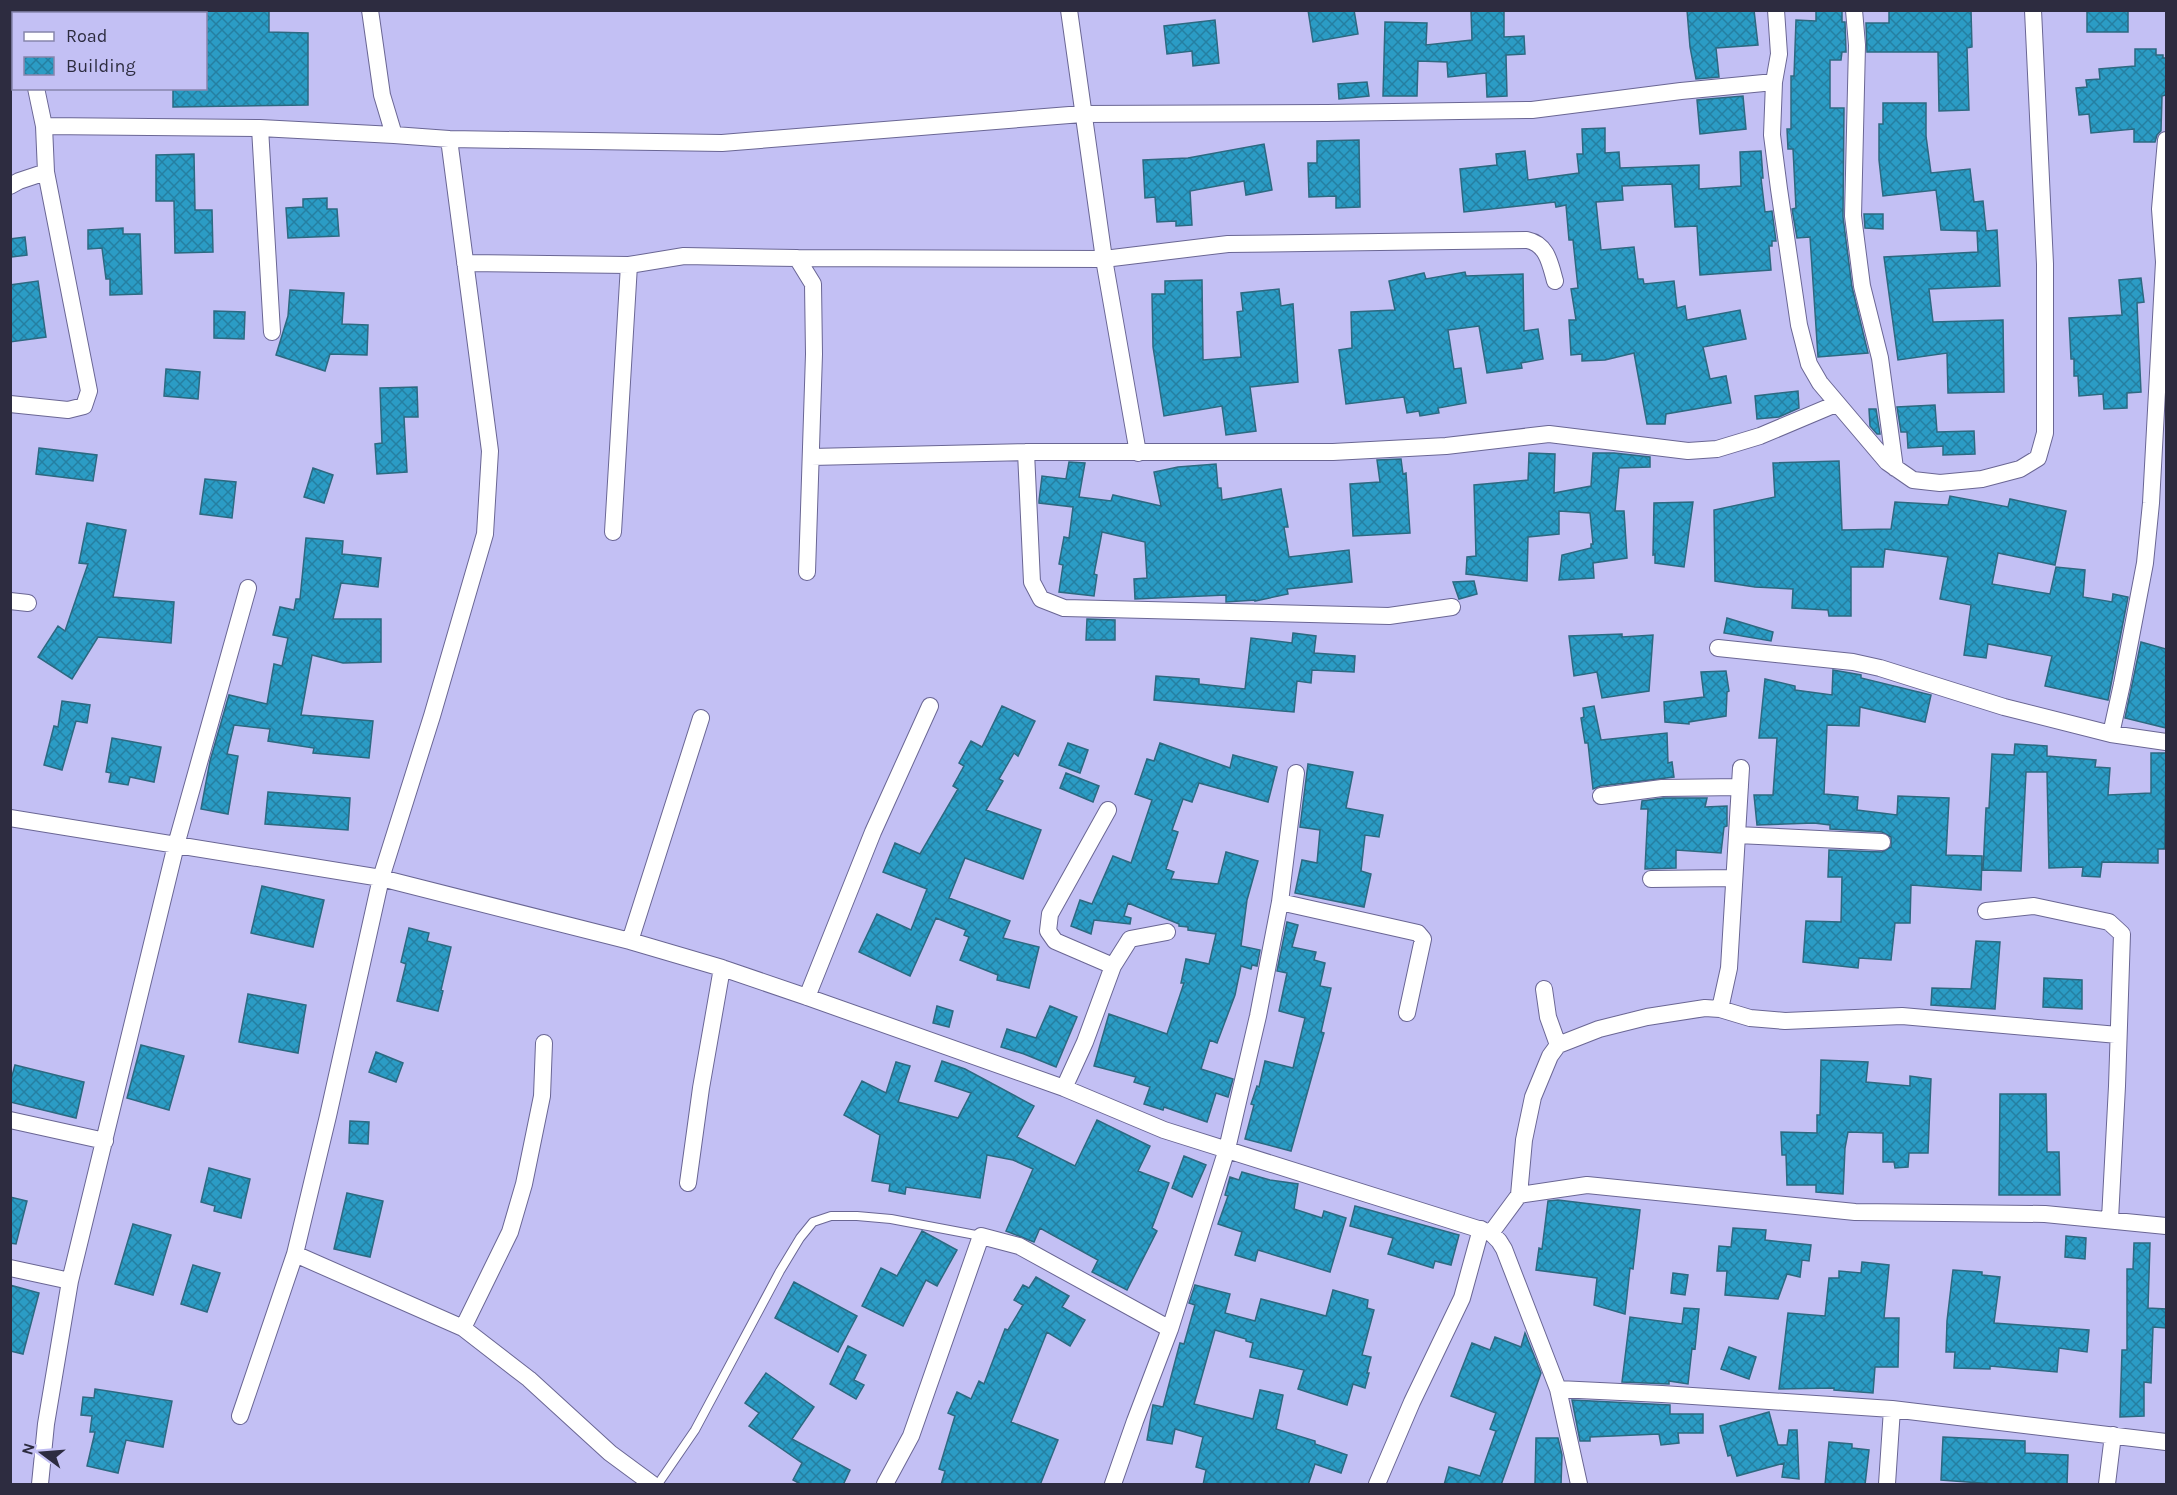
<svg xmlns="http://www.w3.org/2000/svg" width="2177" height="1495" font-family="Karla,sans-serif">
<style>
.building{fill:url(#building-cross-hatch);stroke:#2d6981;stroke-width:1.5}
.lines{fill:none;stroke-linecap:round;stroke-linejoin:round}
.lane-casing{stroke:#6a6694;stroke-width:10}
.street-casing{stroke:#6a6694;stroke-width:18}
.lane{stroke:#fff;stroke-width:8}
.street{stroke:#fff;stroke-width:16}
</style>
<defs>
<pattern id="building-cross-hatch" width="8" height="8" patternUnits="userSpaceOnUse" patternTransform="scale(1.5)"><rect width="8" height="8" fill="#2b9cc5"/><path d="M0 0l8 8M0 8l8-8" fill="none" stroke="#257fa1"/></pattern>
</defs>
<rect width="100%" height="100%" fill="#c3c0f4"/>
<path class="building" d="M206 10H269V32L308 33V105L173 107V88H206Z
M1308 10H1354L1358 34 1313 42Z
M1471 10H1504V37L1524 36 1525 54 1506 55 1507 96 1487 97 1486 73 1448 77 1447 62 1418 61 1417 96H1383L1385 22 1427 23 1426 45 1472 40Z
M1687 10H1754L1758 45 1716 48 1719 77 1696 79 1690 47Z
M1816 10H1842V22H1845L1846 52H1842L1841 60H1830V108H1844L1843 217 1852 287 1868 353 1818 357 1810 237 1797 238 1792 209 1796 208 1793 149H1788L1787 129H1791V76H1794L1796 20 1816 21Z
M1889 10H1971L1972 47 1967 48 1969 110 1939 111 1938 52H1867L1866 23H1889Z
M2087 10H2128V32H2087Z
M1215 20 1219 63 1193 66 1192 51 1167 54 1164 26Z
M2135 49H2156V55H2163V58H2166V95L2162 96 2161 131 2157 135 2155 142H2134V129L2091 133 2089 114 2079 115 2076 88 2087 87 2086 80 2100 79 2099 69 2135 66Z
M1367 82 1369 96 1339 99 1338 84Z
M1743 96 1746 129 1700 134 1697 100Z
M1883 103H1926V136L1931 173 1970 169 1974 202 1983 201 1986 231 1997 230 2000 286 1929 289 1933 322 2003 320 2004 392 1948 393 1947 353 1898 360 1884 257 1978 252 1977 231H1980L1941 230 1936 190 1883 196 1879 160V124H1883Z
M1605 128V153L1619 152 1620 168 1699 165V189L1741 186 1740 152 1761 151 1763 178H1761L1765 212 1772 211 1776 241H1772V246H1769L1771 270 1700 275 1697 226 1675 227 1672 184 1622 186 1623 200 1596 202 1601 250 1634 247 1638 279H1643L1644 284 1674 281 1677 308 1685 306 1687 320 1740 310 1746 339 1703 347 1710 379 1726 376 1731 403 1666 414 1665 424H1647L1634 353 1605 360 1582 361V354L1571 355 1569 320H1576L1571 289 1578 288 1573 240H1569L1566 205 1556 207 1555 202 1464 212 1460 169 1497 165 1496 154 1525 151 1528 180 1579 173 1577 154H1583L1582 129Z
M1359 140 1360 207 1336 208V196L1309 197 1308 163H1317V141Z
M1264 144 1272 190 1246 195 1244 181 1190 191 1192 225 1176 226V221L1157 222 1155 197 1145 198 1143 160 1188 158Z
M194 154 195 210H212L213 252 175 253 174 201H156V155Z
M327 198V209H337L339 236 288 238 286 208 303 207V199Z
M1864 214H1883V229L1865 228Z
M123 228V234H140L142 294 110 295V279H106L102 248 88 249V230Z
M25 237 27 255 12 257 10 239Z
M1465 272 1466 276 1523 274 1524 331 1538 329 1543 359 1521 363 1522 368 1487 373 1479 326 1448 330 1454 369 1461 368 1466 403 1438 408 1439 413 1420 416 1419 411 1407 413 1404 397 1346 404 1339 350 1352 348 1351 312 1395 310 1389 281 1424 273 1426 279Z
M2141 278 2144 302 2137 303 2141 392 2127 393V408L2104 409 2103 394 2079 396 2078 376H2074V359H2071L2069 318 2122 315 2119 280Z
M1202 280 1203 360 1241 357 1237 312 1243 311 1241 293 1279 289 1281 306 1293 304 1298 382 1250 387 1256 431 1226 435 1222 406 1164 416 1153 347 1152 294H1165V281Z
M38 281 46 337 10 342V285Z
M290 290 344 293 342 324 368 325 367 355 330 354 325 371 276 355 288 316Z
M214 311 245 312 244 339 214 338Z
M166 369 200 372 198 399 164 396Z
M417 387 418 417H404L407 472 377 474 375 444 382 443 380 388Z
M1798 391 1799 408 1779 417 1757 419 1755 396Z
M1935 405 1937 432 1974 431 1975 454 1943 455V446L1908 448 1907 432H1901L1897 407Z
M1869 409H1876L1880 434H1877L1870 426Z
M39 448 97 455 93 481 36 474Z
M1529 453 1555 454 1554 493 1591 486 1593 453H1614L1650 457V467L1619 468 1615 511H1624L1627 558 1593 563 1594 578 1559 580 1562 555 1591 548V544H1593L1590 513 1559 511V534L1528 537 1527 581 1466 574 1467 557 1476 556 1474 485 1528 480Z
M1401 459 1403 474 1406 473 1410 533 1353 536 1350 484 1380 482 1377 460Z
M1839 461 1842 530 1891 529 1895 502 1948 505 1950 496 2008 507 2010 499 2066 511 2055 565 1998 553 1992 584 2050 594 2056 567 2085 570 2083 597 2112 602 2113 594 2128 597 2108 700 2045 686 2052 656 1988 644 1986 658 1964 655 1971 605 1940 599 1948 557 1885 549 1883 567H1851V616H1829L1828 610 1792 608 1793 589 1755 587 1715 581 1714 510 1775 497 1773 463Z
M1069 462 1085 463 1079 497 1111 501 1113 495 1161 506 1154 472 1178 467 1216 464 1218 488H1221L1222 500 1281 489 1288 527H1284L1289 557 1349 550 1352 582 1287 589 1288 594 1255 601V600L1226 602V595L1135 599 1134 579 1147 578 1145 542 1102 532 1094 574 1097 575 1094 596 1059 592 1063 565 1059 564 1064 537 1069 538 1073 507 1039 503V501L1042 476 1066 479Z
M313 468 333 475 324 503 304 497Z
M205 479 236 482 232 518 200 514Z
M1693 502 1684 567 1655 563V554L1653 555 1654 503Z
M87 523 126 530 113 597 174 602 171 643 98 637 72 679 38 657 58 626 65 631 88 564 79 563Z
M306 538 343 541 342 554 381 558 378 587 341 583 333 619H381V662L343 663 312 655 301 715 373 721 369 758 313 753 314 748 268 741 270 729 234 725 227 754 238 756 228 814 201 809 210 761 229 695 267 704 274 664 282 666 288 638 273 635 280 607 294 610 296 599H300Z
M1474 581 1477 594 1459 599 1453 582Z
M1727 618 1773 632 1771 641 1724 633Z
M1087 619 1115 620V640H1086Z
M1293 633 1316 636 1314 653 1355 656 1354 672 1312 670 1311 683 1297 681 1294 712 1154 700 1156 676 1199 679V684L1245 689 1251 638 1292 643Z
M1622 634V637L1653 635 1649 691 1602 698 1597 672 1574 676 1569 636Z
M2141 642 2166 649V728L2125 718Z
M1833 670 1861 675V678L1931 695 1925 722 1860 707 1859 726 1827 725 1824 794 1858 797 1857 810 1897 815 1898 796 1949 798 1946 855 1982 856 1981 890 1911 885 1910 923H1895L1891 960 1859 958 1858 968 1803 962 1806 921 1841 922 1842 877H1828L1829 850 1882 852 1891 847V837L1882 832 1830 829V825L1814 823 1757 825 1754 795H1773L1777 738H1759L1765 679 1795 686V690L1832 695Z
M1726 671 1729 691 1727 692 1726 716 1689 722V724L1665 722 1664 702 1704 697 1701 672Z
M62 701 90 705 87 723 76 721 62 770 44 765 54 726 58 727Z
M1002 706 1035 721 1018 756 1014 753 999 779 1003 781 986 810 1041 830 1023 879 965 858 949 898 1010 921 1003 938 1039 947 1029 988 997 980 998 975 960 960 969 937 964 935 966 930 936 918 910 976 859 952 877 914 911 930 927 889 883 872 895 843 920 854 958 789 953 786 964 766 959 763 971 741 982 747Z
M1594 706 1601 740 1667 733 1668 763 1672 762 1674 777 1600 786 1593 789 1588 743H1585L1581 718 1584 717 1583 708Z
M112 738 161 747 154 782 130 777 128 785 109 782 111 773 106 772Z
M1068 743 1088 750 1080 773 1059 765Z
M1160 743 1230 768 1233 755 1277 767 1268 802 1199 783 1192 802 1183 799 1172 830 1178 832 1166 869 1174 872 1171 879 1218 884 1226 852 1258 861 1247 900 1241 946 1260 950 1257 966 1252 965 1251 969 1241 966 1235 995 1217 1043 1210 1040 1201 1069 1233 1079 1228 1097 1216 1093 1207 1122 1164 1107 1163 1110 1144 1104 1150 1087 1134 1082 1136 1077 1094 1066 1109 1014 1167 1034 1184 983H1181L1186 959 1209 964 1216 934 1188 930V927L1179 926V924L1128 903 1124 916 1131 918 1130 924 1094 920 1091 934 1071 926 1080 900 1092 904 1113 856 1131 863 1152 800 1135 794 1147 759 1154 761Z
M2015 744 2047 746V756L2096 760 2095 767 2110 768 2108 795 2151 793V753H2166L2165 849H2158V863L2102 862 2100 877 2082 876 2083 867 2049 868 2047 772H2026L2021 871 1983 870 1986 808H1989L1992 754 2014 755Z
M1308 764 1353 772 1346 808 1383 815 1379 837 1365 835 1361 871 1371 874 1364 907 1295 893 1302 860 1317 863 1320 830 1300 827Z
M1066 773 1099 786 1093 802 1060 788Z
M268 792 350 798 348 830 265 824Z
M1663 798H1707L1705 807 1727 806V826L1724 827 1721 853 1676 850V868L1645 869 1648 809H1641L1642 801Z
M262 886 324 900 313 947 251 933Z
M1287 922 1298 925 1292 947 1316 952 1314 960 1325 963 1320 986 1331 988 1321 1032 1324 1033 1291 1151 1245 1139 1254 1105 1251 1104 1257 1086 1259 1087 1265 1061 1293 1068 1305 1018 1279 1011 1287 973 1277 971Z
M409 928 429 933 427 941 451 947 441 990 443 991 438 1011 397 1001 406 964 401 962Z
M1976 941 2000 942 1995 1009 1931 1005 1932 988 1971 989Z
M2044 978 2082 980V1009L2043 1007Z
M248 994 306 1005 298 1053 239 1042Z
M937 1006 953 1011 949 1027 933 1023Z
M1050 1006 1077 1017 1056 1067 1024 1054 1001 1047 1007 1029 1036 1038Z
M141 1045 184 1056 169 1110 127 1098Z
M376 1052 403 1063 396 1082 369 1072Z
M1821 1060 1868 1062 1866 1082 1910 1086V1076L1931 1079 1928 1153H1909L1908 1167 1895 1168 1894 1162H1883V1133L1848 1132 1845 1148 1843 1194 1816 1192V1185H1787L1786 1155H1782L1781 1132 1817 1133V1115H1820Z
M942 1061 965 1069 1034 1106 1017 1137 1075 1166 1097 1120 1150 1146 1138 1171 1169 1183 1152 1228 1157 1231 1127 1290 1092 1272 1098 1260 1040 1228 1034 1242 1006 1231 1033 1169 1013 1160 987 1155 980 1198 906 1187 905 1194 889 1191 890 1184 872 1181 880 1135 844 1115 862 1081 886 1093 896 1062 910 1066 898 1102 958 1118 971 1093 935 1081Z
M15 1065 84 1082 76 1118 10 1102V1083Z
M2000 1094H2046L2047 1152H2059L2060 1195H1999Z
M350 1121 369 1122 368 1144 349 1143Z
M1184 1156 1206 1165 1192 1197 1172 1188Z
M209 1168 250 1179 241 1218 214 1211 215 1206 201 1202Z
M1242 1172 1270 1180 1298 1184 1294 1209 1322 1218 1324 1211 1346 1218 1330 1272 1258 1250 1255 1261 1235 1255 1242 1232 1218 1224 1228 1196 1225 1195 1230 1177 1239 1180Z
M347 1193 383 1201 370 1257 334 1249Z
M10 1197 27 1201 16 1244 10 1243Z
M1558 1200 1640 1210 1633 1269 1630 1268 1625 1314 1594 1305 1597 1278 1536 1270 1539 1248 1542 1249 1548 1201Z
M1355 1206 1459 1235 1451 1265 1435 1261 1433 1268 1388 1254 1393 1238 1350 1226Z
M133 1224 171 1235 153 1295 115 1284Z
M1733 1228 1766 1230 1765 1240 1811 1245 1809 1261 1802 1260 1800 1277 1787 1274 1778 1299 1725 1295 1727 1271H1717L1719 1246 1731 1247Z
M922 1231 957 1250 937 1286 926 1280 903 1326 862 1306 881 1268 897 1276Z
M2066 1236 2086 1238 2085 1259 2065 1257Z
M2134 1243H2150L2148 1308 2166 1309V1328L2153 1327 2151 1383 2144 1382V1416L2120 1417 2122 1350H2127V1269H2133Z
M1862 1262 1889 1265 1884 1318H1899L1898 1367H1875L1873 1393 1834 1390V1388L1779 1389 1788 1313 1825 1316 1829 1278H1839V1271L1861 1273Z
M193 1265 220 1273 207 1312 181 1304Z
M1953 1270 1982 1272V1275L2000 1277 1994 1323 2089 1330 2087 1352 2059 1348 2057 1372 1990 1366V1369L1954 1368 1955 1352H1946L1947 1321Z
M1673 1273 1688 1275 1685 1295 1671 1293Z
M1036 1277 1069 1296 1062 1307 1085 1320 1070 1346 1047 1332 1011 1422 1058 1440 1040 1485H941L945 1471 939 1469 955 1416 948 1413 957 1392 971 1399 979 1381 984 1384 1005 1329 1008 1330 1023 1305 1014 1300 1023 1285 1029 1288Z
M794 1282 857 1316 838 1352 775 1318Z
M10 1285 39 1293 23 1354 10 1351Z
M1195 1285 1230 1294 1225 1313 1255 1321 1261 1299 1326 1316 1333 1290 1368 1300 1367 1308 1374 1310 1362 1355 1371 1357 1367 1373H1369L1365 1388 1353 1384 1347 1405 1298 1389 1304 1370 1250 1357 1253 1343 1246 1341V1339L1215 1330 1194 1404 1253 1419 1260 1390 1283 1395 1276 1429 1315 1441V1444L1347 1455 1341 1473 1315 1464 1308 1485H1203L1206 1470 1196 1467 1203 1437 1175 1429 1172 1444 1147 1440 1153 1405 1163 1407 1180 1343 1184 1344 1195 1305 1189 1303Z
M1684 1308 1699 1309 1695 1349 1692 1348 1688 1384 1669 1381V1384L1622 1382 1630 1317 1682 1324Z
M1525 1333 1541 1373 1501 1485H1444L1449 1467 1480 1476 1496 1431 1490 1429 1496 1413 1451 1396 1472 1343 1490 1350 1495 1337 1521 1347Z
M848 1346 866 1355 854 1380 864 1385 856 1399 830 1384Z
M1729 1347 1756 1357 1749 1379 1721 1369Z
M766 1373 814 1407 792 1439 850 1470 843 1485H802L793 1480 802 1463 749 1426 759 1413 745 1403Z
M95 1389 172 1401 163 1447 126 1440 118 1473 87 1466 95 1432H90L92 1416 81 1415 83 1397 94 1398Z
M1572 1400 1670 1405V1414H1703V1433H1678L1679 1443 1661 1445 1659 1434 1590 1437V1441H1580Z
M1769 1412 1778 1445H1787L1789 1430H1797L1799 1479 1782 1477 1784 1463 1737 1476 1731 1455 1728 1456 1720 1426Z
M1943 1437 2025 1441V1453L2068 1455 2067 1485H2007L1941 1480Z
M1536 1438H1558L1562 1455 1561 1485H1535Z
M1829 1442 1852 1444V1448L1869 1450 1865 1485H1825Z"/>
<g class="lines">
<g class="lane-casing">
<path id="lane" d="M658 1484 695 1430 780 1271 800 1238 813 1222 831 1216H857L891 1219 981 1236"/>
</g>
<g class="street-casing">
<path id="street" d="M21 10 22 14
M370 10 382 95 394 135 449 139 490 451 485 534 432 716 381 878 328 1116 295 1254 463 1328 529 1379 610 1453 652 1484
M1069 10 1104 259 1138 453
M1776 10 1779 54 1774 82 1772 135 1779 189 1799 325 1809 364 1820 383 1887 462 1913 480 1940 483 1982 479 2020 469 2038 458 2045 433V264L2033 10
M1854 10 1857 45 1853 216 1862 286 1880 358 1895 468
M36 88 44 126
M260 128 272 332
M449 139 722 143 1082 114 1327 113 1532 110 1681 91 1774 82
M10 186 19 181 46 172
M797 258 1104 259 1228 244 1527 240C1547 244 1550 263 1555 281
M465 263 629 265 684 256 797 258 813 284 814 354 807 572
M10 404 68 410 84 406 89 391 46 172 44 126 260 128 394 135
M1026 452 1032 582 1041 599 1064 608 1389 616 1452 607
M811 457 1026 452H1333L1446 446 1549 434 1688 451 1717 449 1760 436 1836 404
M613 532 629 265
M10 601 28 603
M1718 648 1853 662 1880 668 2004 707 2111 734 2166 742
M2111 734 2122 684 2145 563 2151 503 2164 262 2160 209 2166 140
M1601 796 1662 788 1740 787
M1108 810 1050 914 1048 931 1055 941 1113 966
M10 818 381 878 630 941 722 968 807 997 1064 1088 1164 1130 1491 1233 1499 1241 1504 1249 1558 1389 1579 1484
M1737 835 1882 842
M1651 879 1734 878
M1280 902 1418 933 1423 939 1407 1013
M1986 911 2034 906 2109 922 2122 934 2117 1086 2110 1219
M630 941 701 718
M1544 989 1548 1017 1558 1045
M807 997 873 832 930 706
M1720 1009 1729 968 1741 768
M1064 1088 1085 1042 1113 966 1130 939 1167 932
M10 1120 105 1141
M688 1183 701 1088 722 968
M1519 1195 1524 1140 1533 1097 1550 1056 1558 1045 1599 1029 1647 1017 1705 1008 1720 1009 1750 1018 1785 1021 1902 1016 2118 1035
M1491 1233 1519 1195 1587 1185 1855 1212 2045 1214 2166 1226
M10 1268 70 1281
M463 1328 510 1232 524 1184 542 1096 544 1043
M1558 1389 1662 1394 1892 1409 2166 1442
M240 1416 295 1254
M40 1484 46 1424 70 1281 176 845 248 588
M885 1484 911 1436 981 1236 1019 1246 1170 1329
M1113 1484 1135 1421 1170 1329 1227 1149 1258 1016 1280 902 1296 773
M1377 1484 1412 1402 1462 1298 1481 1229
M1887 1484 1892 1409
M2107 1484 2113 1435"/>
</g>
<use href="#lane" class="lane"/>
<use href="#street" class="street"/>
</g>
<rect width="2177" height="1495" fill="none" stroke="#2d2c40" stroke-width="24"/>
<rect x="12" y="12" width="195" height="78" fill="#c3c0f4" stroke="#8785ac" stroke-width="1.5"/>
<rect x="24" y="32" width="30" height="9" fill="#ffffff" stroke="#8785ac" stroke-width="1.5"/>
<text x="66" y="42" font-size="18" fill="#2d2c40">Road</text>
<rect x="24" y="57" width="30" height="18" fill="url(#building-cross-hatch)" stroke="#8785ac" stroke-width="1.5"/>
<text x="66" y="72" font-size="18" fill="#2d2c40">Building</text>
<g transform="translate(42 1453) rotate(286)" stroke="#c3c0f4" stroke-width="4.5" paint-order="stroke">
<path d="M0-4.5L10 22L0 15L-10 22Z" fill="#2d2c40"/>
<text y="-9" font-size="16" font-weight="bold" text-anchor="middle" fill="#2d2c40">N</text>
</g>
</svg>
